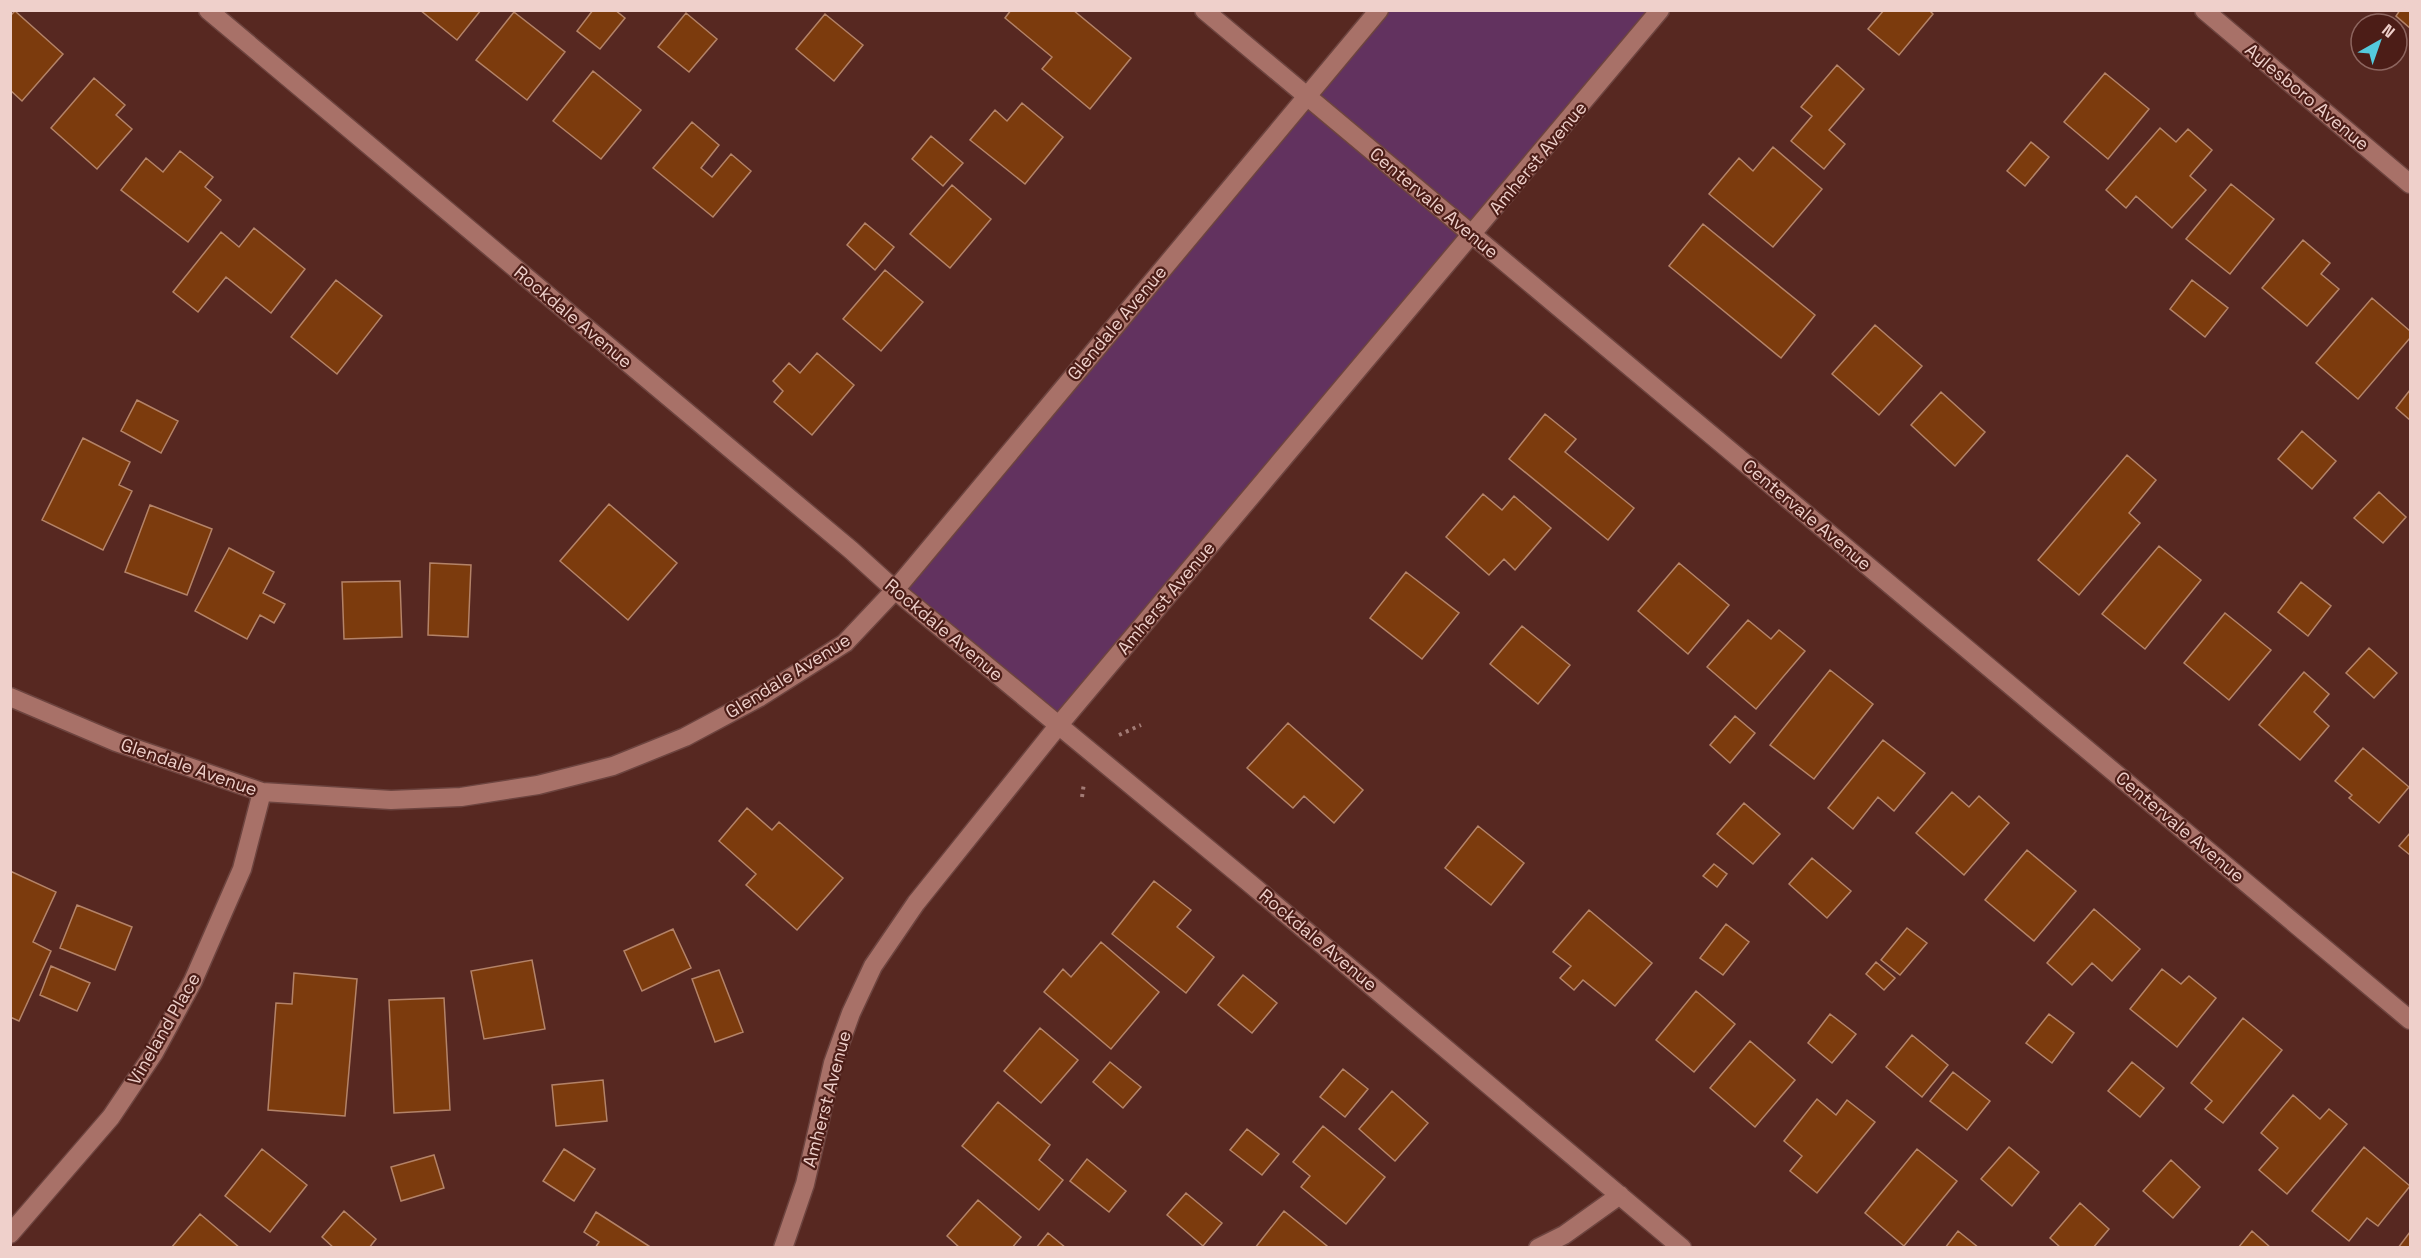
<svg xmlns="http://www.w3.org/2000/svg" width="2421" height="1258" font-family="'Space Grotesk',sans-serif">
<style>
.green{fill:#62325f}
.building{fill:#7c3b0d;stroke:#b48368;stroke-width:1.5}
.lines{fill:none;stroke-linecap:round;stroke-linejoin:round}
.minor-casing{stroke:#6d443f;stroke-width:21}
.path{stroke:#a27b75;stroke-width:4;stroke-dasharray:3 4.5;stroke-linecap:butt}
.minor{stroke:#a87168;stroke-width:18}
.labels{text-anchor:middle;stroke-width:4.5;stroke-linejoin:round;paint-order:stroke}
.street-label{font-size:18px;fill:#efd0cb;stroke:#4c1d17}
</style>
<rect width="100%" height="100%" fill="#572821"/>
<path class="green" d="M1379 11H1660L1058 726 895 590Z"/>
<path class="building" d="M420 10H481L457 40Z
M593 10H615L625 18 600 49 577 31Z
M1011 10H1073L1131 58 1090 109 1042 69 1052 57 1005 18Z
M1884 10H1929L1933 14 1899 55 1868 29Z
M2400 10H2410V28L2396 16Z
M15 11 63 54 22 101 10 90V16Z
M514 12 565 52 527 100 476 60Z
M686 13 717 39 689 72 658 47Z
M825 14 863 45 834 81 796 49Z
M1837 65 1864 89 1829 130 1845 144 1824 169 1791 141 1812 116 1801 107Z
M593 71 641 110 601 159 553 121Z
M2105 73 2149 109 2108 159 2064 122Z
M94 78 125 105 116 115 132 129 97 169 51 128Z
M1022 103 1063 137 1025 184 970 140 995 110 1007 121Z
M692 122 719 145 701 168 712 177 731 154 751 171 713 217 653 168Z
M2160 128 2176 142 2188 129 2212 150 2190 176 2206 190 2172 228 2136 196 2126 208 2106 190Z
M931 136 963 163 943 186 912 159Z
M2031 142 2049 157 2025 186 2007 171Z
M1773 147 1822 189 1773 247 1709 194 1739 158 1753 171Z
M180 151 213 177 205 187 221 200 188 242 121 190 146 158 163 172Z
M2231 184 2274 219 2230 274 2186 239Z
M952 185 991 219 950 268 910 234Z
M865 223 894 247 875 270 847 245Z
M1703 224 1815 315 1781 358 1669 266Z
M254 228 305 269 271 313 226 277 198 312 173 292 221 232 239 247Z
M2303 240 2330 263 2321 274 2339 289 2307 326 2262 288Z
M885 270 923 302 881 351 843 319Z
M336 280 382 316 337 374 291 337Z
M2192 280 2228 308 2205 337 2170 309Z
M2372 298 2410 331V338L2358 399 2316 363Z
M1875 325 1922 366 1879 415 1832 374Z
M817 353 854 385 812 435 774 402 783 391 773 381 789 363 800 373Z
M2410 390V420L2396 408Z
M1941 392 1985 432 1955 466 1911 425Z
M137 400 178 421 161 453 121 431Z
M1545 414 1576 439 1565 452 1634 508 1608 540 1509 459Z
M2302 431 2336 461 2312 489 2278 459Z
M83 438 130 462 119 485 132 491 103 550 42 520Z
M2127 455 2156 480 2129 513 2140 523 2079 595 2038 560Z
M2379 492 2406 517 2383 543 2354 518Z
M1483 494 1502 510 1514 496 1551 528 1515 570 1504 559 1489 575 1446 537Z
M609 504 677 563 628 620 560 561Z
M150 505 212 529 187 595 125 572Z
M2159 546 2201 580 2145 649 2102 614Z
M229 548 274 572 263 593 285 604 274 623 260 615 247 639 195 611Z
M430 563 471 565 468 637 428 635Z
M1679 563 1729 605 1688 654 1638 611Z
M1406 572 1459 613 1422 659 1370 618Z
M400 581 402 637 344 639 342 582Z
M2301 582 2331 606 2308 636 2278 612Z
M2225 613 2271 650 2229 700 2184 663Z
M1748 620 1771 639 1779 630 1805 651 1756 709 1707 667Z
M1522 626 1570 665 1538 704 1490 664Z
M2369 648 2397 673 2374 698 2346 673Z
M1830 670 1873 704 1814 779 1770 745Z
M2304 672 2329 694 2314 712 2329 726 2300 760 2259 725Z
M1735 716 1755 733 1730 763 1710 745Z
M1288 723 1363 790 1334 823 1304 796 1293 808 1247 768Z
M1883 740 1925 773 1894 811 1878 797 1853 829 1828 808Z
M2363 748 2409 787 2379 823 2349 798 2352 795 2335 781Z
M1952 792 1969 807 1979 796 2009 823 1964 875 1916 833Z
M1744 803 1780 834 1753 864 1717 834Z
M747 808 772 830 779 822 843 878 797 930 746 885 756 874 719 841Z
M1478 826 1524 863 1491 905 1445 868Z
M2410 833V855L2399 846Z
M2027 850 2076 891 2034 941 1985 900Z
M1812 858 1851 891 1827 918 1789 884Z
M1714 864 1727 874 1717 887 1703 876Z
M10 871 56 892 33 942 51 951 19 1021 10 1017Z
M1154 881 1191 910 1177 927 1214 957 1186 993 1112 934Z
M77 905 132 927 115 970 60 948Z
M2094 909 2140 949 2112 981 2092 963 2072 985 2047 963Z
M1589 910 1652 963 1615 1006 1583 980 1574 990 1560 978 1571 966 1553 952Z
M1726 924 1749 942 1723 975 1700 958Z
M1907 928 1927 943 1900 975 1881 960Z
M673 929 691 968 642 991 624 951Z
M1101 942 1159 992 1111 1049 1044 992 1063 969 1071 977Z
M532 960 545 1029 484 1039 471 971Z
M1876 962 1895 978 1884 990 1866 974Z
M51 966 90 983 77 1011 40 995Z
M2162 969 2181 984 2189 976 2216 998 2177 1047 2130 1009Z
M719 970 743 1032 715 1042 692 979Z
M294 973 357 979 345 1116 268 1110 276 1003 292 1004Z
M1243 975 1277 1003 1252 1033 1218 1005Z
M1696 991 1735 1024 1694 1072 1656 1040Z
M444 998 450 1110 394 1113 389 1000Z
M1830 1014 1856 1034 1832 1063 1808 1043Z
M2049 1014 2074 1033 2052 1063 2026 1043Z
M2243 1018 2282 1050 2223 1123 2205 1109 2212 1101 2191 1083Z
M1040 1028 1078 1060 1041 1103 1004 1071Z
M1912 1035 1948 1065 1922 1097 1886 1067Z
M1750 1041 1795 1080 1755 1127 1710 1088Z
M1110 1062 1141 1087 1123 1108 1093 1082Z
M2132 1062 2164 1088 2140 1117 2108 1091Z
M1343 1069 1368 1089 1345 1117 1320 1097Z
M1953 1072 1990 1101 1967 1130 1930 1101Z
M603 1080 607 1121 556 1126 552 1085Z
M1392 1091 1428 1123 1395 1161 1359 1129Z
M2293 1095 2320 1119 2329 1109 2347 1124 2287 1194 2259 1170 2278 1148 2261 1133Z
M1817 1099 1836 1115 1847 1100 1875 1122 1817 1193 1790 1171 1802 1156 1784 1141Z
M998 1102 1050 1145 1039 1160 1063 1180 1039 1210 962 1146Z
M1323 1126 1385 1177 1346 1224 1301 1187 1310 1176 1293 1162Z
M1247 1129 1279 1154 1262 1175 1230 1150Z
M2009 1147 2039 1172 2012 1206 1981 1179Z
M2364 1147 2410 1186 2378 1226 2367 1218 2349 1241 2312 1211Z
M262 1149 307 1185 270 1232 225 1196Z
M564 1149 595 1169 574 1201 543 1181Z
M1917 1149 1957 1181 1904 1246 1865 1213Z
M434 1155 444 1188 401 1201 391 1167Z
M1087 1159 1126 1191 1109 1212 1070 1181Z
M2171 1160 2200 1187 2173 1218 2143 1191Z
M1186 1193 1222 1223 1203 1246 1167 1215Z
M978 1200 1021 1237 1012 1248H960L947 1236Z
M2080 1203 2109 1229 2093 1248H2061L2050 1238Z
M344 1211 376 1239 369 1248H334L322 1237Z
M1284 1211 1327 1246 1326 1248H1255Z
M596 1212 652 1248H595L599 1242 584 1232Z
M200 1214 240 1248H171Z
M1958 1231 1979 1248H1945Z
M2252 1231 2271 1248H2238Z
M2410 1232V1248H2398Z
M1048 1233 1066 1248H1036Z"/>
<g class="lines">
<g class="minor-casing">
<path id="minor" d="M208 10 851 550 895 590 1247 881 1682 1248
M1204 10 2410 1020
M2204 10 2410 184
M10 697 116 742 262 792 391 800 461 797 538 785 613 766 685 737 760 697 845 643 895 590 1379 10
M10 1234 111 1117 154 1053 193 981 242 869 262 792
M783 1248 805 1184 833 1063 851 1013 873 966 916 903 1058 726 1660 10
M1538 1248 1564 1235 1620 1195"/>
</g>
<path class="path" d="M1119 735 1141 725
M1082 797 1084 783"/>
<use href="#minor" class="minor"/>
</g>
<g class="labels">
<g class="street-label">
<text transform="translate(2307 97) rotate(40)" y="6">Aylesboro Avenue</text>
<text transform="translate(1538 158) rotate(-50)" y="6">Amherst Avenue</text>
<text transform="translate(1434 203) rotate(40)" y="6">Centervale Avenue</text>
<text transform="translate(573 317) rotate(40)" y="6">Rockdale Avenue</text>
<text transform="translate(1117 323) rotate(-50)" y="6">Glendale Avenue</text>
<text transform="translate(1807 515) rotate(40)" y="6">Centervale Avenue</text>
<text transform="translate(1166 598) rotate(-50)" y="6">Amherst Avenue</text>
<text transform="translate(944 630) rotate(40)" y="6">Rockdale Avenue</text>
<text transform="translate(788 676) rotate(-32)" y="6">Glendale Avenue</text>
<text transform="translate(189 767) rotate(19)" y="6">Glendale Avenue</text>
<text transform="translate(2180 827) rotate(40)" y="6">Centervale Avenue</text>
<text transform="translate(1318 940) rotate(40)" y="6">Rockdale Avenue</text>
<text transform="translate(164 1029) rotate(-60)" y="6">Vineland Place</text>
<text transform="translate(827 1099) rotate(-75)" y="6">Amherst Avenue</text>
</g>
</g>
<rect width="2421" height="1258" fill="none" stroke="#efd0cb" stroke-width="24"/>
<g transform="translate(2379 42) rotate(40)"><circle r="28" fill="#4c1d17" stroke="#8d655f" stroke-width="1.5"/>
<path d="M0-4.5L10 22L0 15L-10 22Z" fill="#54cadd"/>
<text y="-9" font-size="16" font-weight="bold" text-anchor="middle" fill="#efd0cb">N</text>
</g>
</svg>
